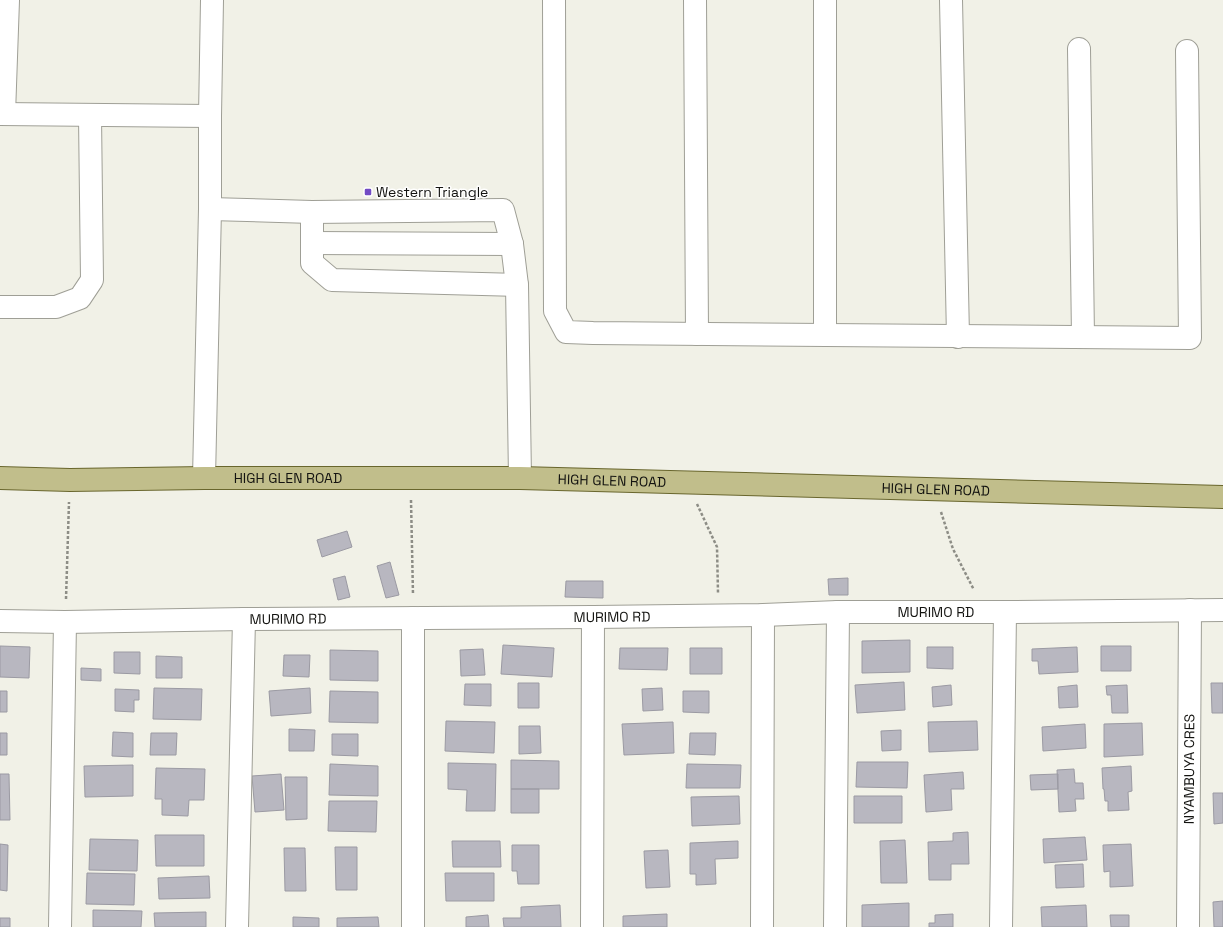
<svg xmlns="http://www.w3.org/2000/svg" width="1223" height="927" font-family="'Space Grotesk',sans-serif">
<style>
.building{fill:#b8b7c0;stroke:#9b9aa3}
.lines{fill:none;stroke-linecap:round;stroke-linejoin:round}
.minor-casing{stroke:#9f9f96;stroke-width:24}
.major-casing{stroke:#69662d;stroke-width:24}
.path{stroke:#8d8d86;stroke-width:2.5;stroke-dasharray:3 2;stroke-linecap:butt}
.minor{stroke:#fff;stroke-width:22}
.major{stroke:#c1be8b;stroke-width:22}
.poi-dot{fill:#724bc4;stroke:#fffffe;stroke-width:1.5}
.labels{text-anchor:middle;stroke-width:3;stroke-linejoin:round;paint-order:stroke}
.poi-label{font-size:14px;fill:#131310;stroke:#fffffe;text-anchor:start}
.street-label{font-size:14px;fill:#131310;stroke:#fffffe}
</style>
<rect width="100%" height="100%" fill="#f1f1e7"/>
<path class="building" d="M347 531 352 547 322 557 317 540Z
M390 562 399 595 386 598 377 566Z
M345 576 350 597 338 600 333 579Z
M848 578V595H829L828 579Z
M566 581H603V598L565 597Z
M910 640V672L862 673V641Z
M503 645 554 648 552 677 501 674Z
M0 646 30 647 29 678 0 677Z
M1101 646H1131V671H1101Z
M927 647H953V669L927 668Z
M1077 647 1078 672 1039 674 1038 661H1032V649Z
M620 648H668L667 670 619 669Z
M690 648H722V674H690Z
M483 649 485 675 461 676 460 650Z
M330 650 378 651V681L330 680Z
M114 652H140V674L114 673Z
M284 655H310L309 677 283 676Z
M156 656 182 657V678H156Z
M81 668 101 669V681L81 680Z
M904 682 905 710 857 713 855 685Z
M518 683H539V708H518Z
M1211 683H1223V713H1212Z
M465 684H491V706L464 705Z
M951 685 952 705 933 707 932 687Z
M1077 685 1078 707 1059 708 1058 687Z
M1127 685 1128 713H1112L1111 695H1107L1106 686Z
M154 688 202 689 201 720 153 719Z
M310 688 311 713 271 716 269 691Z
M662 688 663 710 643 711 642 689Z
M115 689 139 690V700H134V712L115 711Z
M0 691H7V712H0Z
M330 691 378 692V723L329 722Z
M683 691H709V713L683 712Z
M446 721 495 722 494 753 445 751Z
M977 721 978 750 929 752 928 722Z
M673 722 674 753 624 755 622 724Z
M1142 723 1143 755 1104 757V724Z
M1085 724 1086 748 1043 751 1042 727Z
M519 726H540L541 753 519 754Z
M289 729 315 730 314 751H289Z
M901 730V750L882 751 881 731Z
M113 732 133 733V757L112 756Z
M0 733H7V755H0Z
M151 733H177L176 755H150Z
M690 733H716L715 755 689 754Z
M332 734H358V756L332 755Z
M511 760 559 761V789H511Z
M857 762H908L907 788 856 787Z
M448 763 496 764 495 811H466L467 790 448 789Z
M330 764 378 766V796L329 795Z
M687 764 741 765 740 788H686Z
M133 765V796L85 797 84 766Z
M1131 766 1132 791 1128 792 1129 810 1108 811V801H1105L1104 789H1103L1102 768Z
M156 768 205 769 204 800H189L188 816 162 815V799H155Z
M1074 769 1075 783H1083L1084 799H1075L1076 811 1059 812 1057 770Z
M963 772 964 789H951L952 810 926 812 924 775Z
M0 774H9L10 820H0Z
M281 774 284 810 255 812 252 776Z
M1058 774V789L1031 790 1030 775Z
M285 777H307V819L286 820Z
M511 789H539V813H511Z
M1213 793H1223V823L1214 824Z
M739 796 740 824 692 826 691 797Z
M854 796H902V823H854Z
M329 801H377L376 832 328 831Z
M968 832 969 864H951V880H929L928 842 953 841V833Z
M155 835H204V866H156Z
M1085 837 1087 860 1044 863 1043 839Z
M90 839 138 840 137 871 89 870Z
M905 840 907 883H881L880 841Z
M452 841H500L501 867H453Z
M738 841V858L715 859 716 884 696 885V874H690V843Z
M0 844 8 845 7 891 0 890Z
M1131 844 1133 886 1110 887V871L1104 872 1103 845Z
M512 845H539V884H518L517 871H512Z
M335 847H357V890H336Z
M284 848H305L306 891H285Z
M668 850 670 887 646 888 644 851Z
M1083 864 1084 887 1056 888 1055 865Z
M87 873 135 874 134 905 86 904Z
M445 873H494V901H446Z
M209 876 210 898 159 899 158 878Z
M1223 901V927H1214L1213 902Z
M909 903V927H862V905Z
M560 905 561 927H504L503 918H521V907Z
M1086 905 1087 927H1042L1041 907Z
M93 910 142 911 141 927H93Z
M206 912V927H155L154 913Z
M667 914V927H623V916Z
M953 914V927H929V923H935V915Z
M488 915 489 927H466V917Z
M1110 915H1129V927H1111Z
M293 917 319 918V927H293Z
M378 917 379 927H337V918Z
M0 918H10V927H0Z"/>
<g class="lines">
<g class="minor-casing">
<g id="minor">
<path d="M554 0 555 311 566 332 593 333 1190 338 1187 51"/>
<path d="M695 0 697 334"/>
<path d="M951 0 958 337"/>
<path d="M1079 49 1083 337"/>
<path d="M0 114 210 116"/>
<path d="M4 114 8 0"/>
<path d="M210 209 312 212 503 210 512 244 517 285 520 478"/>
<path d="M312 212V263L332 280 517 285"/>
<path d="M312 243 512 244"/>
<path d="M0 307H56L80 298 92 280 90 116"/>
<path d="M825 334V0"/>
<path d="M204 478 210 209V116L212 0"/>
<path d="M413 618V927"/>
<path id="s1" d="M0 621 65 622 244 619 593 617 763 615 838 612H1005L1223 610"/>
<path d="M60 927 65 622"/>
<path d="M237 927 244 619"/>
<path d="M592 927 593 617"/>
<path d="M762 927 763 615"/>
<path d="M835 927 838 612"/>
<path d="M1001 927 1005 612"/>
<path id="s2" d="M1188 927 1190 610"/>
</g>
</g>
<g class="major-casing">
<g id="major">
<path id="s3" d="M0 478 70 480 204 478H520L1223 497"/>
</g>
</g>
<path class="path" d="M411 500 413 595
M697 504 717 547 718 593
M941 512 953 549 974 590
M66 599 69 502"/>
<use href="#minor" class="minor"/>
<use href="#major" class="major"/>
</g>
<rect class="poi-dot" x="364" y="188" width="8" height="8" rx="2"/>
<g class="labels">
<g class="poi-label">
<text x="376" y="197">Western Triangle</text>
</g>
<g class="street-label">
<text dy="5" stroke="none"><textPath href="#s3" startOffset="288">HIGH GLEN ROAD</textPath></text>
<text dy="5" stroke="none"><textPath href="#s3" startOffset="612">HIGH GLEN ROAD</textPath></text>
<text dy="5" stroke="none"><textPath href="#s3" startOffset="936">HIGH GLEN ROAD</textPath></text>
<text dy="5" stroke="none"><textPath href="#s1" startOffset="936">MURIMO RD</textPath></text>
<text dy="5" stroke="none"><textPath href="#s1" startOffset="612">MURIMO RD</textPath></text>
<text dy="5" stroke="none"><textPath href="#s1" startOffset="288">MURIMO RD</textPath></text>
<text dy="5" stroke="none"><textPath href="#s2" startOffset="158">NYAMBUYA CRES</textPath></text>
</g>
</g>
</svg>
